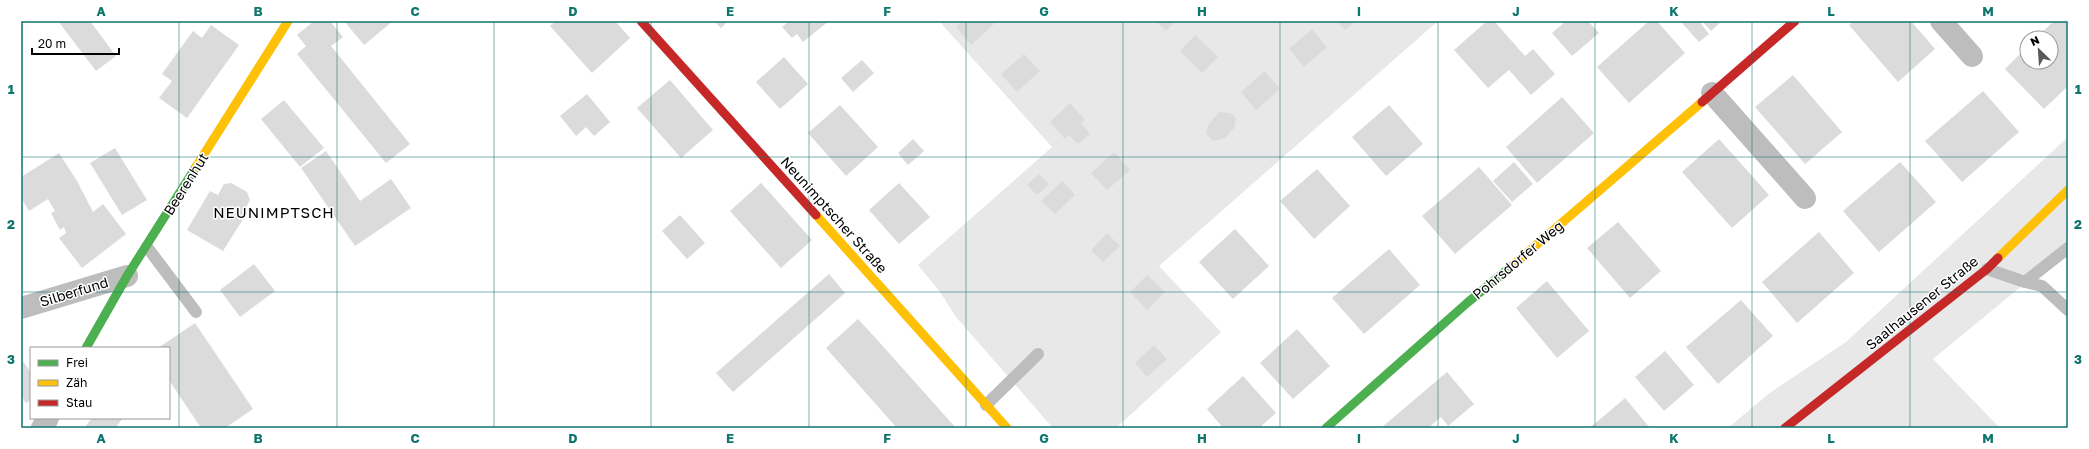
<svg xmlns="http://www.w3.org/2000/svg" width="2089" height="449" font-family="'Golos Text',sans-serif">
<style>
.green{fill:#e8e8e8}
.building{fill:#dbdbdb}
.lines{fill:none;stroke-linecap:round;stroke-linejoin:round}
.lane{stroke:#bdbdbd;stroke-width:12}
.street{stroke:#bdbdbd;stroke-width:22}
.fast{stroke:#4caf50;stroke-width:9}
.slow{stroke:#ffc107;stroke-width:9}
.jam{stroke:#c62828;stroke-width:9}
.grid{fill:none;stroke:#0f766e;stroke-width:1;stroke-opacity:0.55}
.labels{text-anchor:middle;stroke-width:3;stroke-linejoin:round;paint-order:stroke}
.street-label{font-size:14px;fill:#000;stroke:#fff}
.neighbourhood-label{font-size:15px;letter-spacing:1px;fill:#000;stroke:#fff}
.neatline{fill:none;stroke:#0f766e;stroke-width:1.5}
.grid-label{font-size:13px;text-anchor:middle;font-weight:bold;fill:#0f766e}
</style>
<rect width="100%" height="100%" fill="#fff"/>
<path class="green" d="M939 21H1438L1159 266 1221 332 1116 428H1053L956 317 940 292 918 265 1052 147Z
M2068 137V248L1933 359 2000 428H1728L1771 392 1846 342Z"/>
<path class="building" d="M58 21H90L116 56 96 71Z
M314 21H330L343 37 331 46 410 144 386 163 297 54 306 46 297 35Z
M344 21H393L364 45Z
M555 21H615L630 38 592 73 550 26Z
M714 21H728L721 28Z
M789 21H829L803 42 797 34 792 38 782 27Z
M963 21H992L994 24 971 45 956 27Z
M1156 21H1176L1166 31Z
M1337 21H1356L1345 30Z
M1487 21H1494L1525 56 1533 49 1555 74 1531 95 1509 70 1488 88 1454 50Z
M1566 21H1588L1599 33 1572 56 1552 33Z
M1649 21H1657L1685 53 1629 103 1597 67Z
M1685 21H1699L1709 34 1699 42 1682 23Z
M1702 21H1722L1711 31Z
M1854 21H1911L1935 49 1898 82 1849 25Z
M2054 21H2064L2068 25V86L2044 109 2005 69 2027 47V62H2051V38H2036Z
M211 25 239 45 187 118 159 98 172 81 162 74 193 31 202 38Z
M1312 29 1327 47 1304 67 1289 49Z
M1195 35 1218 57 1202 73 1180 51Z
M1024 54 1040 71 1017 92 1001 74Z
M784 57 808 84 780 109 756 82Z
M862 60 874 73 853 92 841 78Z
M1265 71 1280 89 1256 110 1241 92Z
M1793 75 1842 132 1805 164 1755 107Z
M670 80 713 130 681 158 637 108Z
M1983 91 2019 132 1962 182 1925 141Z
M587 94 610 122 594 136 586 127 576 136 560 116Z
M1562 97 1594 133 1537 183 1506 147Z
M284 100 324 148 300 167 261 119Z
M1070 103 1085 120 1081 123 1090 134 1078 144 1069 135 1065 139 1050 122Z
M840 105 878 147 846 176 808 133Z
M1389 105 1423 144 1386 176 1352 137Z
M1219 112 1230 113 1236 118 1234 128 1225 138 1213 141 1206 134 1209 124Z
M913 139 924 151 908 165 898 153Z
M1719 139 1769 195 1732 228 1682 172Z
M115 148 147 200 122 215 90 163Z
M326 151 360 201 391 179 411 208 355 246 301 168Z
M1114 152 1130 170 1107 190 1091 173Z
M59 153 77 181 93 212 103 204 126 234 82 268 59 238 66 233 64 227 60 230 51 213 55 211 48 199 29 211 21 198V177Z
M1514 162 1533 184 1512 202 1493 181Z
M1900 162 1936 202 1879 252 1843 211Z
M1479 167 1512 205 1455 254 1422 216Z
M1317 169 1350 206 1314 239 1280 201Z
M1039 174 1049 184 1037 195 1027 185Z
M1062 181 1075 195 1055 214 1041 201Z
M231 183 247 192 250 200 244 211 247 213 223 251 187 230 210 191 218 195 224 184Z
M761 183 812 240 781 268 730 211Z
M899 183 930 217 899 244 869 210Z
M680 215 705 243 687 259 662 231Z
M1618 222 1661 271 1630 298 1587 248Z
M1235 229 1269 266 1233 299 1199 262Z
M1819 232 1854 273 1797 323 1762 282Z
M1107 233 1120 246 1103 262 1091 250Z
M1389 249 1420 285 1364 334 1332 298Z
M254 264 275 291 240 317 220 290Z
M829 274 845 293 733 392 716 373Z
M1147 275 1165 292 1147 310 1130 292Z
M1547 281 1589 331 1557 358 1516 308Z
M1741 300 1773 336 1718 384 1686 347Z
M858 319 880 343 956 428H897L826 348Z
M195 323 253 409 225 428H201L169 380V348H158Z
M1297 329 1330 366 1293 399 1260 363Z
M1154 345 1167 359 1147 377 1135 363Z
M1665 351 1694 385 1664 411 1635 377Z
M21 358 31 373V400L26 403 21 396Z
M1447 372 1474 404 1448 426 1441 417 1428 428H1381Z
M1243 376 1276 413 1259 428H1223L1207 409Z
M1625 398 1650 428H1589L1598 421Z
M92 418H123L115 428H84Z"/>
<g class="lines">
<path class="lane" d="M147 247 196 312
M1987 269 2025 282 2068 248
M2025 282 2042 286 2068 310
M986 405 1038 354"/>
<path class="street" d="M1941 21 1972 56
M1712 93 1805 198
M21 308 127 276
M42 428 48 418"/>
<path class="fast" d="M86 348 127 276 196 167
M1326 428 1467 303 1513 265"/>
<path class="slow" d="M196 167 288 21
M816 215 1007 428
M1998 258 2068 190
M1513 265 1702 102"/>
<path class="jam" d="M641 21 816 215
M1702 102 1795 21
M1785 428 1987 269 1998 258"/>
</g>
<path class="grid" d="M179 21V428M337 21V428M494 21V428M651 21V428M809 21V428M966 21V428M1123 21V428M1280 21V428M1438 21V428M1595 21V428M1752 21V428M1910 21V428M21 157H2068M21 292H2068"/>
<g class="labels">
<g class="street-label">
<text transform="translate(186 184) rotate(-58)" y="5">Beerenhut</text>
<text transform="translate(834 215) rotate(48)" y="5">Neunimptscher Straße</text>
<text transform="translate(1518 260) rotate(-40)" y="5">Pohrsdorfer Weg</text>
<text transform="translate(74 292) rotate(-17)" y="5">Silberfund</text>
<text transform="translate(1922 303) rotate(-39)" y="5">Saalhausener Straße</text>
</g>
<g class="neighbourhood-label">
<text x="274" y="218">NEUNIMPTSCH</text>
</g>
</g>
<rect width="2089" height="449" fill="none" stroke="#ffffff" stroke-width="44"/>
<rect x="30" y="347" width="140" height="72" fill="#ffffff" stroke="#999999"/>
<rect x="38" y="360" width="20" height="6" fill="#4caf50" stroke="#999999"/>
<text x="66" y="367" font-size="12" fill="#000000">Frei</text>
<rect x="38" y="380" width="20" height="6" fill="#ffc107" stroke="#999999"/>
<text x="66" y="387" font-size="12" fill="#000000">Zäh</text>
<rect x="38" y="400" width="20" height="6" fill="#c62828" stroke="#999999"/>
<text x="66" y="407" font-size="12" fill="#000000">Stau</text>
<g transform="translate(2039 50) rotate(335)"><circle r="19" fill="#ffffff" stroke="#999999"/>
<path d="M0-3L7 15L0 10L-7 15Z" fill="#595959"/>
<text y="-6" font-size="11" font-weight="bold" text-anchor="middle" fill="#000000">N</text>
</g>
<path d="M32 48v6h87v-6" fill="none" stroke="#000000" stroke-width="2"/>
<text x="38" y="48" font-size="12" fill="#000000" stroke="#ffffff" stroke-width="3" paint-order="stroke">20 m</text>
<rect x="22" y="22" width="2045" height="405" class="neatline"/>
<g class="grid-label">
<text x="101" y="16">A</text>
<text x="258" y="16">B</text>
<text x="415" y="16">C</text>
<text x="573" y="16">D</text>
<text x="730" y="16">E</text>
<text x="887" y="16">F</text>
<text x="1044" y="16">G</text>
<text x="1202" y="16">H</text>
<text x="1359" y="16">I</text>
<text x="1516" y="16">J</text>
<text x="1674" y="16">K</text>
<text x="1831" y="16">L</text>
<text x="1988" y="16">M</text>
<text x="11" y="94">1</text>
<text x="2078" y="94">1</text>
<text x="11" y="229">2</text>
<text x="2078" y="229">2</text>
<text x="11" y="364">3</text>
<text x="2078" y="364">3</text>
<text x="101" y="443">A</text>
<text x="258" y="443">B</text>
<text x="415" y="443">C</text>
<text x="573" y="443">D</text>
<text x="730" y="443">E</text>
<text x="887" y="443">F</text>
<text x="1044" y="443">G</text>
<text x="1202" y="443">H</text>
<text x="1359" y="443">I</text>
<text x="1516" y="443">J</text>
<text x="1674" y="443">K</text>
<text x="1831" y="443">L</text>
<text x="1988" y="443">M</text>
</g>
</svg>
